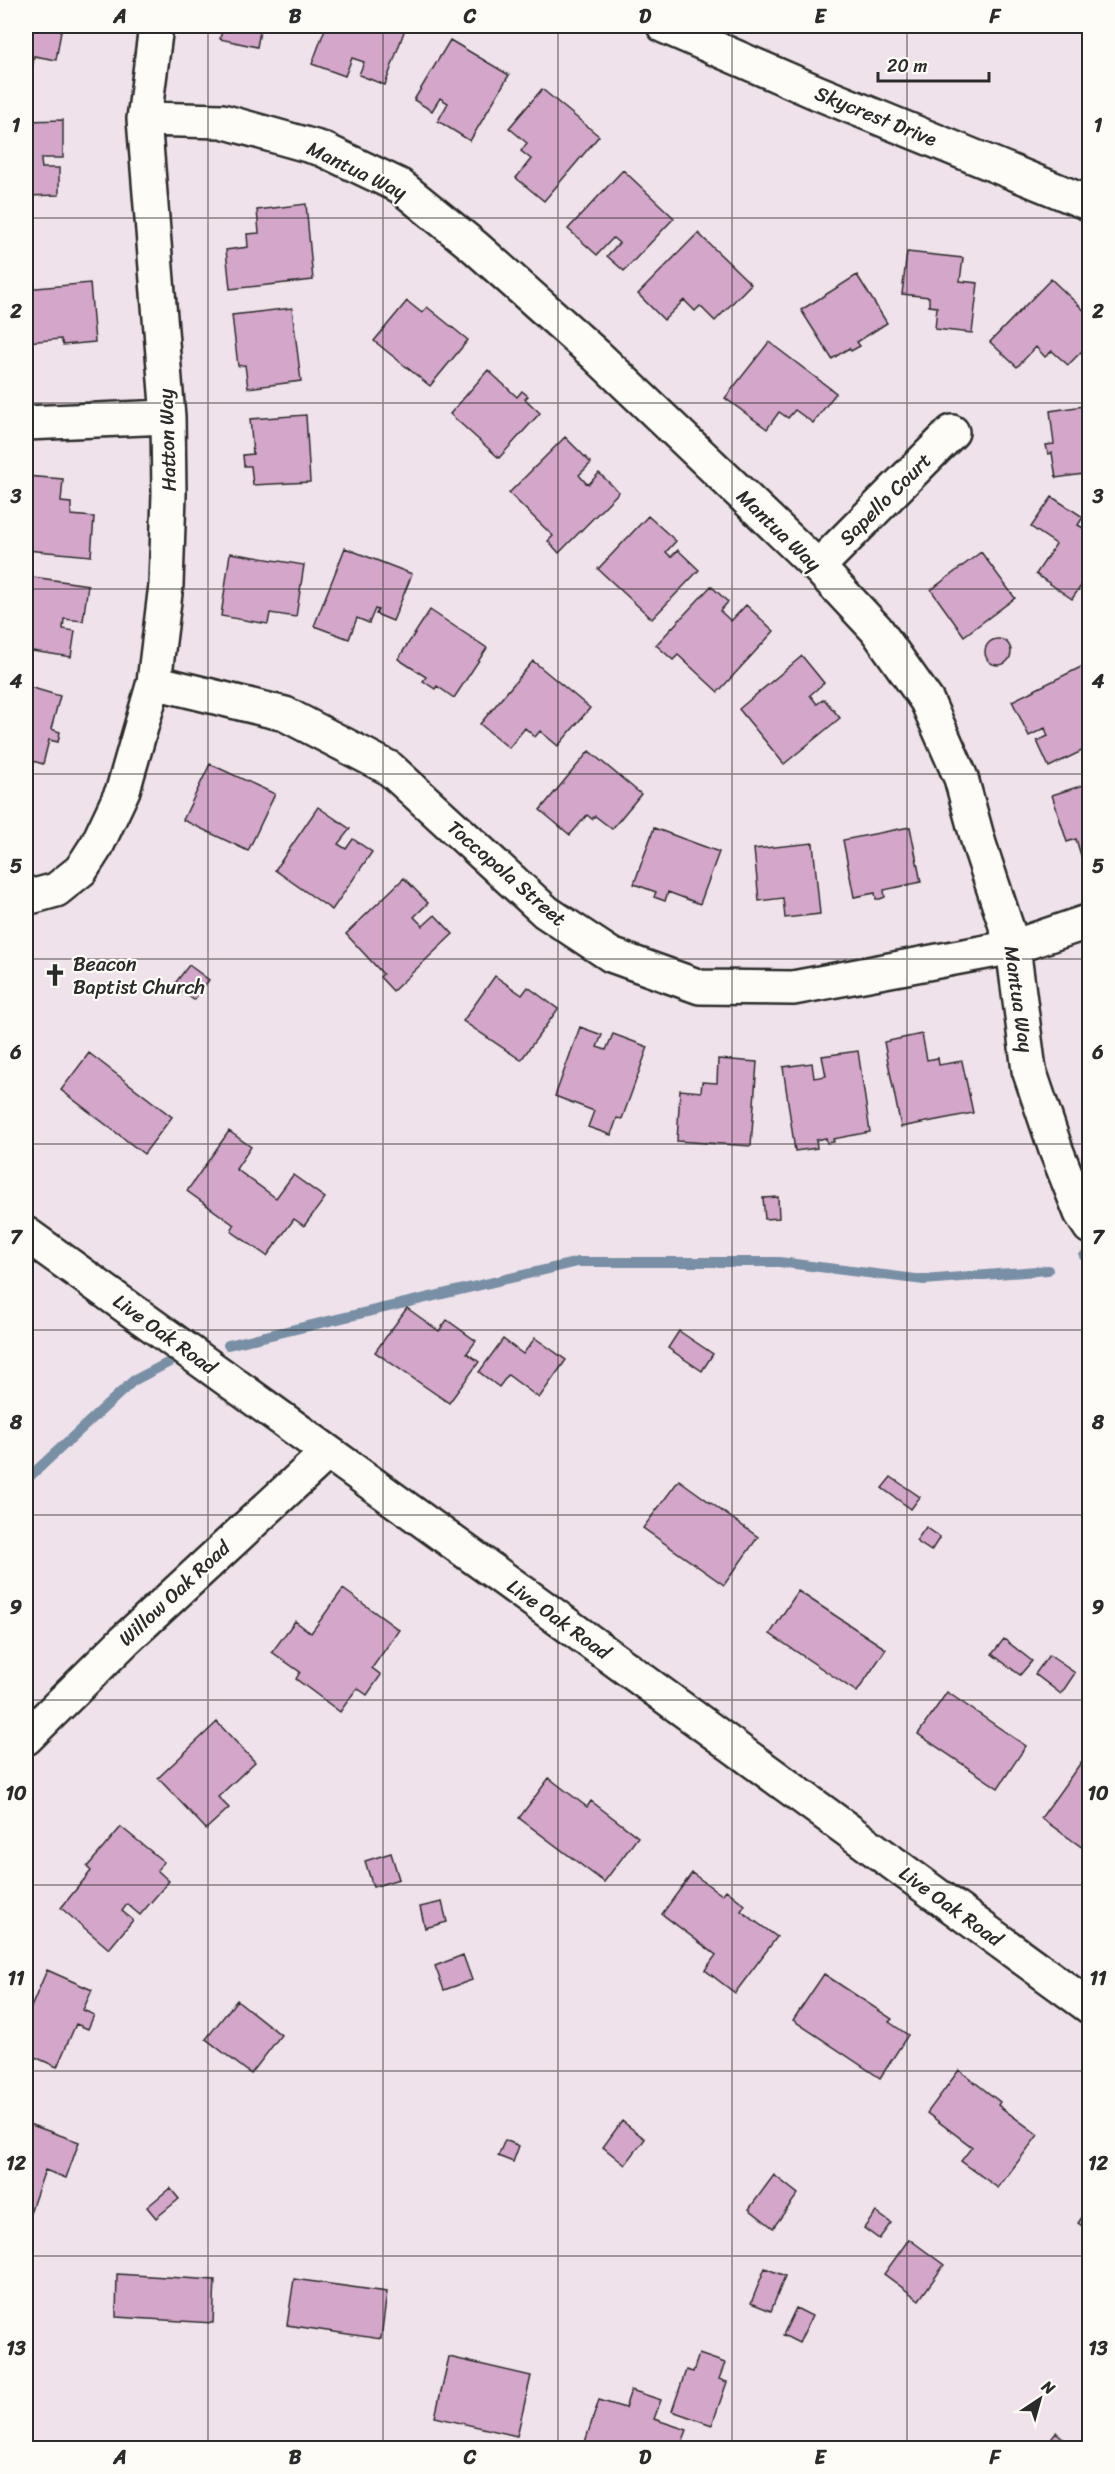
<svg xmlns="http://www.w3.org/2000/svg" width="1115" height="2474" font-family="Sriracha,sans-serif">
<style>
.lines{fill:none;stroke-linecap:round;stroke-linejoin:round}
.stream{stroke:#788fa5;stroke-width:10}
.building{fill:#d3a6ca;stroke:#2b2b2b;stroke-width:1.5}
.minor-casing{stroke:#2b2b2b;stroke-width:38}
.major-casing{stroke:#2b2b2b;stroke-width:38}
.minor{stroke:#fdfcf7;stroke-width:33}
.major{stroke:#fdfcf7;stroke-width:33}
.grid{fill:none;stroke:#2b2b2b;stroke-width:1.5;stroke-opacity:0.55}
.labels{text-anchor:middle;stroke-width:4.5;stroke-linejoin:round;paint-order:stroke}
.street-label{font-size:20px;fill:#2b2b2b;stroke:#fdfcf7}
.poi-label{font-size:20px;fill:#2b2b2b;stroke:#fdfcf7;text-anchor:start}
.neatline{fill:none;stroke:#2b2b2b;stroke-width:2}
.grid-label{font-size:20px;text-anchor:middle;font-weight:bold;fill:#2b2b2b}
</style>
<rect width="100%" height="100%" fill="#f0e2ea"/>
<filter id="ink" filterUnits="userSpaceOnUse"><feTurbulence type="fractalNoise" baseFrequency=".0167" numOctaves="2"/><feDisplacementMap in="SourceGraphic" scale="12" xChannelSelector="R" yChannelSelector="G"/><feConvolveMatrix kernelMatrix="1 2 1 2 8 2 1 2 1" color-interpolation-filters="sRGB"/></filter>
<g filter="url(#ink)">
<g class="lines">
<path class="stream" d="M1084 1256 1090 1253
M228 1345 578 1262H779L924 1280 1048 1270
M26 1480 133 1381 179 1357"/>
</g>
<path class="building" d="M26 26H62L56 60 34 56 32 69 26 68Z
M223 26H261L257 47 220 39Z
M326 26H406L385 85 359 75 364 62 352 58 345 76 312 64Z
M450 40 509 75 470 141 438 121 448 103 440 98 432 111 414 100Z
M542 89 599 136 544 201 516 178 531 159 521 151 527 143 509 128Z
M63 120V158H42L41 161 42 168H59V195L26 196V121Z
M623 170 674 218 624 271 607 256 619 243 613 238 597 255 568 229Z
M306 204 313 280 230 289 226 250 248 247 247 234 259 233 257 210Z
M698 233 751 284 715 321 700 306 695 311 684 300 664 320 638 294Z
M907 252 963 258 960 281 978 283 972 333 935 329 937 307 929 306V297L902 294Z
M857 275 887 323 857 342 860 346 851 351 849 348 832 359 801 310Z
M1051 279 1090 316V343L1068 365 1052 351 1045 357 1036 347 1017 367 990 342Z
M90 283 95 342 63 345 61 339 26 342V289Z
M407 301 422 313 427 307 468 340 430 386 374 341Z
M292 308 301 381 248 388 245 365 238 366 232 315Z
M769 342 836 393 813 423 795 410 788 418 779 412 767 429 725 398Z
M488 370 517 397 522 391 528 396 525 399 540 413 499 458 450 414Z
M1090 405V473L1056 478 1052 453 1048 454 1046 445 1054 444 1050 411Z
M306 415 310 482 253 485 251 466H244L243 455 253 454 250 419Z
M565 437 591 463 579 475 586 483 589 484 599 473 619 492 559 553 548 541 553 536 509 493Z
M26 476 63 479 61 502 71 503V515L94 517 91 556 26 550Z
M1052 497 1083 517 1078 525 1090 532V573L1072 599 1036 574 1056 544 1031 527Z
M648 516 676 541 666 552 671 557 678 550 699 570 652 619 598 569Z
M345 548 412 574 393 621 376 614 378 610 375 609 369 623 357 618 349 639 314 626Z
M981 552 1015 598 964 636 931 590Z
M230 553 304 565 296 617 270 613 268 624 221 616Z
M26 576 88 585 83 621 64 619 63 629 75 631 71 657 26 650Z
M711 586 728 602 720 611 731 621 746 605 774 631 718 692 678 655 673 660 656 645Z
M430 610 487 648 454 698 437 686 435 689 423 681 426 677 398 659Z
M985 652a13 13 0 1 1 26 0a13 13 0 1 1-26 0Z
M802 656 824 683 810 695 817 704 824 699 840 718 784 764 739 709Z
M533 661 590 708 558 746 540 731 535 737 525 728 509 748 480 724Z
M1089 663 1090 747 1049 767 1037 741 1048 736 1045 728 1029 736 1012 701Z
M26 686 60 696 51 729 60 732 58 742 49 740 43 764 26 759Z
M589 751 641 794 612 829 595 816 592 819 587 815 570 835 540 810Z
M210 764 275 794 248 851 183 820Z
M1090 783V860L1083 862 1076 839 1067 842 1052 795Z
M318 807 350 829 338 844 346 849 353 839 372 852 332 910 275 870Z
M910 827 921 882 884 890 885 897 880 899H876L875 893 854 897 843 840Z
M654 828 719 852 700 904 668 892 665 901 654 897 656 892 634 884Z
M813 843 820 914 785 918 783 898 759 901 754 849Z
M404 878 428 903 414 917 423 926 435 915 453 934 393 991 380 977 383 974 346 934Z
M189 965 209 980 194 1000 173 986Z
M495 976 522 995 528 987 558 1009 521 1060 463 1021Z
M580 1027 602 1035 597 1047 606 1050 613 1034 648 1047 622 1119 617 1118 611 1135 588 1127 594 1111 555 1096Z
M922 1034 927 1060 938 1058 939 1065 962 1061 973 1113 901 1127 884 1042Z
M858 1051 870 1132 833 1139 834 1142 827 1143 826 1138 816 1140 817 1148 795 1151 783 1067 812 1063 814 1078 826 1076 822 1056Z
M89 1053 172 1117 144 1154 61 1090Z
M718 1059 757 1062 751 1146 677 1141 680 1090 701 1092 702 1082 717 1083Z
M229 1131 251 1147 236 1169 276 1198 293 1175 325 1198 304 1226 294 1219 267 1256 231 1231 234 1225 187 1191Z
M778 1197 779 1218 765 1219 763 1198Z
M407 1308 439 1331 447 1320 476 1341 467 1353 479 1362 449 1403 375 1352Z
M679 1331 713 1354 702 1371 668 1348Z
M535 1338 566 1360 539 1398 508 1375 499 1387 479 1372 503 1339 523 1354Z
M891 1477 920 1497 911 1509 882 1488Z
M679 1480 758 1537 724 1585 643 1528Z
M926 1527 940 1537 931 1551 916 1541Z
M343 1589 399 1630 372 1668 381 1675 367 1695 357 1688 340 1712 296 1679 300 1672 272 1652 295 1621 311 1633Z
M798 1591 886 1649 857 1692 770 1634Z
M1004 1639 1032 1661 1020 1675 992 1654Z
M1049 1655 1075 1673 1061 1694 1035 1674Z
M947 1692 1026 1746 998 1788 918 1734Z
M217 1722 255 1762 218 1797 229 1808 206 1829 158 1778Z
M1082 1761 1090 1766V1853L1041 1818Z
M549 1778 587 1807 591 1801 638 1837 604 1882 519 1818Z
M121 1827 164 1862 157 1870 169 1881 140 1915 127 1904 122 1911 133 1920 109 1949 61 1908 91 1871 87 1867Z
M391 1853 399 1879 373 1887 365 1861Z
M692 1873 722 1895 726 1890 745 1905 741 1911 777 1937 735 1993 705 1970 716 1955 662 1914Z
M442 1902 447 1922 425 1928 420 1907Z
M463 1955 472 1980 444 1990 435 1966Z
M47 1970 92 1990 83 2010 94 2015 88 2029 76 2024 57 2067 26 2053V2019Z
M824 1974 892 2019 889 2022 908 2035 880 2078 793 2020Z
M237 2000 281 2035 251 2074 206 2039Z
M959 2070 1000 2102 998 2105 1038 2135 998 2188 961 2161 972 2147 927 2113Z
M622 2121 645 2139 625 2165 603 2147Z
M26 2123 79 2142 66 2178 45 2170 26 2224Z
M505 2140 519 2146 513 2162 498 2156Z
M774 2175 798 2194 773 2228 749 2209Z
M170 2188 179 2199 156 2218 147 2207Z
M1090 2206V2231L1078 2223Z
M876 2212 891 2223 879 2239 864 2228Z
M909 2239 944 2265 919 2300 884 2274Z
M765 2268 785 2276 771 2311 751 2303Z
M117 2274 215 2280 213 2323 116 2317Z
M294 2279 387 2292 381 2339 287 2325Z
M796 2308 812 2316 799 2343 783 2335Z
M699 2354 725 2363 719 2379 727 2382 712 2425 672 2411 686 2370 693 2372Z
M449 2357 531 2376 517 2436 435 2417Z
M631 2390 661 2400 654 2419 687 2430 680 2448H583L599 2400 625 2408Z
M1056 2432 1067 2442 1062 2448H1046L1044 2447Z"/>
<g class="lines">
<g class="minor-casing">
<path id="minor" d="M144 119 222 121 322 149 400 186 475 247 596 355 818 567 876 629 927 701 961 778 979 844 1013 947 1029 1070 1056 1150 1081 1213 1090 1227
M26 423 168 417
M818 567 952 432
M154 682 285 714 389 768 546 912 611 955 700 987 793 988 1013 947 1090 921
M26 893 34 896 56 890 81 870 97 845 123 790 154 682 166 585 169 494 168 417 144 119 156 26
M26 1234 533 1600 1090 2007
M26 1738 125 1640 327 1453"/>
</g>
<g class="major-casing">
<path id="major" d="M664 26 816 92 1090 204"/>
</g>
<use href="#minor" class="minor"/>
<use href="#major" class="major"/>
</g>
</g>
<path class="grid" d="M208 26V2448M383 26V2448M558 26V2448M732 26V2448M907 26V2448M26 218H1090M26 403H1090M26 589H1090M26 774H1090M26 959H1090M26 1144H1090M26 1330H1090M26 1515H1090M26 1700H1090M26 1885H1090M26 2071H1090M26 2256H1090"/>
<defs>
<g id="church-bare" transform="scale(1.8)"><path d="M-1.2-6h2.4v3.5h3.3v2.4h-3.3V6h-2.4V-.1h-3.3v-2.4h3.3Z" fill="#2b2b2b" stroke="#fdfcf7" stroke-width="2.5" paint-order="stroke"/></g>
</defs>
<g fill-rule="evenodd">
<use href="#church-bare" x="55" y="975"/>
</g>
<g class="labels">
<g class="street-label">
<text transform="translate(876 116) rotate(22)" y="7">Skycrest Drive</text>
<text transform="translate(357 170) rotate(26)" y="7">Mantua Way</text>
<text transform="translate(167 440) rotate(-92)" y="7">Hatton Way</text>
<text transform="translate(885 499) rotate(-45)" y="7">Sapello Court</text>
<text transform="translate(779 530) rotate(44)" y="7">Mantua Way</text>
<text transform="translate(507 873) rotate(41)" y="7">Toccopola Street</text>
<text transform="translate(1019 999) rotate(82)" y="7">Mantua Way</text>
<text transform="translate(165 1334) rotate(36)" y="7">Live Oak Road</text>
<text transform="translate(174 1593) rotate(-43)" y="7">Willow Oak Road</text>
<text transform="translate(559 1619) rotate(36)" y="7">Live Oak Road</text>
<text transform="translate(951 1906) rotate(36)" y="7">Live Oak Road</text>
</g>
<g class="poi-label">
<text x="73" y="971">Beacon<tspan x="73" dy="23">Baptist Church</tspan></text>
</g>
</g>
<rect width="1115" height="2474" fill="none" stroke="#fdfcf7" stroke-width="66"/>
<g transform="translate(1040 2399) rotate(36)" stroke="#fdfcf7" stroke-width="4.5" paint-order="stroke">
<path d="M0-4.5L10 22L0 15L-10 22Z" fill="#2b2b2b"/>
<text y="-9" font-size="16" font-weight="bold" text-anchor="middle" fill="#2b2b2b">N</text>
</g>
<path d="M878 72v9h111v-9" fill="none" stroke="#2b2b2b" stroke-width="3"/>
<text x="887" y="72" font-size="18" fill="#2b2b2b" stroke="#fdfcf7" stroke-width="4.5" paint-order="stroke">20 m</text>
<rect x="33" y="33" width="1049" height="2408" class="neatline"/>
<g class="grid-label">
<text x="120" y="23">A</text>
<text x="295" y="23">B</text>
<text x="470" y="23">C</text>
<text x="645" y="23">D</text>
<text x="820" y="23">E</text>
<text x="995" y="23">F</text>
<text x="16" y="132">1</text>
<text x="1098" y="132">1</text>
<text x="16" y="318">2</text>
<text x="1098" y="318">2</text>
<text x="16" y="503">3</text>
<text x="1098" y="503">3</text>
<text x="16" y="688">4</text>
<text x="1098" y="688">4</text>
<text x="16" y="873">5</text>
<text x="1098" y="873">5</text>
<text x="16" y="1059">6</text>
<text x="1098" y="1059">6</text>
<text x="16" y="1244">7</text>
<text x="1098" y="1244">7</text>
<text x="16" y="1429">8</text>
<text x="1098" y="1429">8</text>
<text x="16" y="1614">9</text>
<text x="1098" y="1614">9</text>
<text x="16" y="1800">10</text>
<text x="1098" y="1800">10</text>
<text x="16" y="1985">11</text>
<text x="1098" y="1985">11</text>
<text x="16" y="2170">12</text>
<text x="1098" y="2170">12</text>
<text x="16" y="2355">13</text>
<text x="1098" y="2355">13</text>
<text x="120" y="2464">A</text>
<text x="295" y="2464">B</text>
<text x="470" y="2464">C</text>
<text x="645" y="2464">D</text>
<text x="820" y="2464">E</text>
<text x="995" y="2464">F</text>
</g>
</svg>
